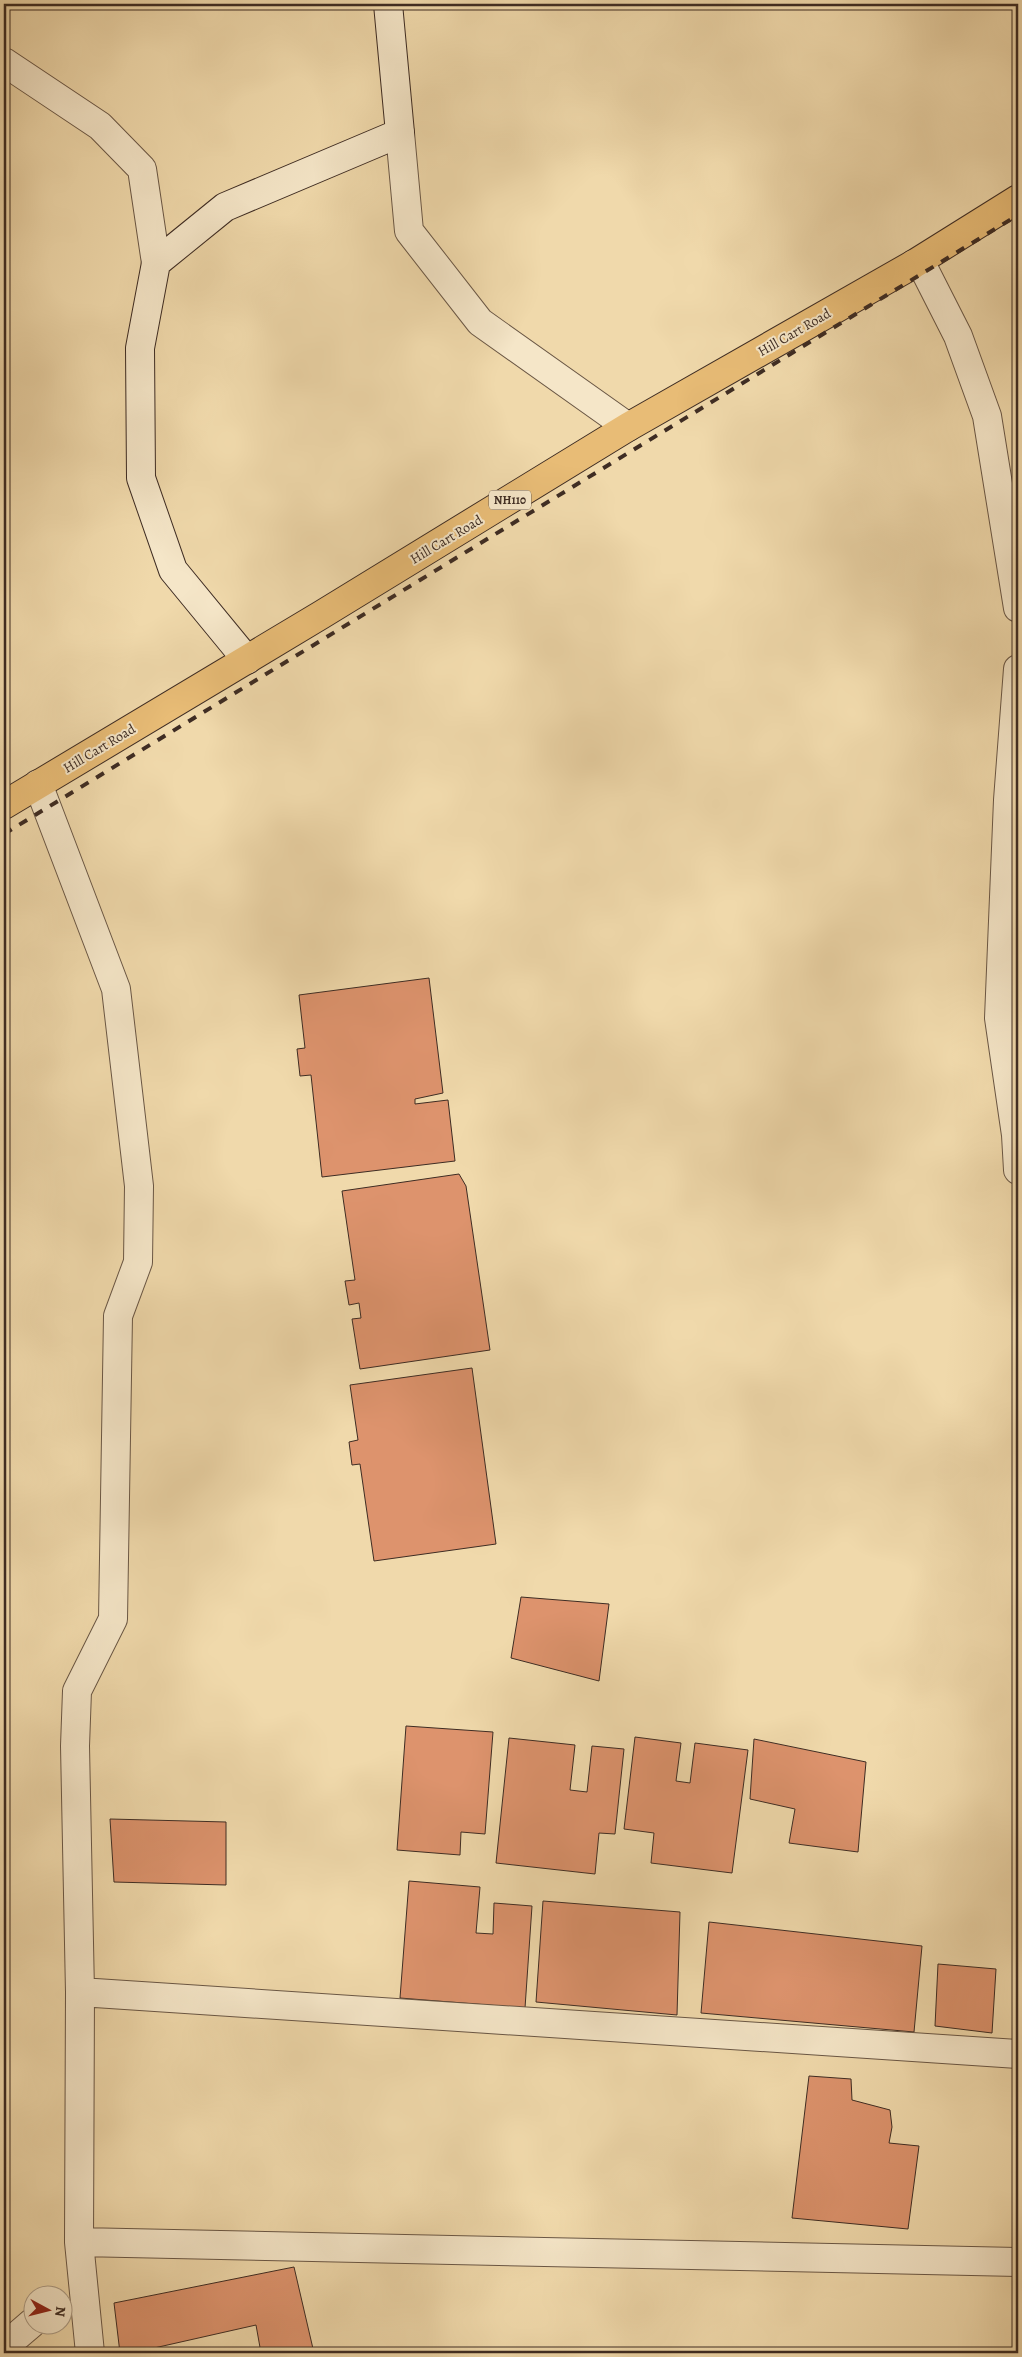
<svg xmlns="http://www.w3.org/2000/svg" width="1022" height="2357" font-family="Alegreya,serif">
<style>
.building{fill:#dd936d;stroke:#3e2c23}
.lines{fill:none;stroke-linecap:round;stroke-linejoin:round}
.street-casing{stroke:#6a5745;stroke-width:30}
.secondary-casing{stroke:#3e2c23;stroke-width:30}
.highway-casing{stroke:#3e2c23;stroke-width:30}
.street{stroke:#f5e6c8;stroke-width:28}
.secondary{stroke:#f5e6c8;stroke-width:28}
.highway{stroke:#e8bc76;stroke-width:28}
.rail{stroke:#3e2c23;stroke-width:4;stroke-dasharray:9 9;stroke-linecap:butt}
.labels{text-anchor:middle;stroke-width:4;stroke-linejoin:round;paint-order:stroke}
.shield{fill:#f5e6c8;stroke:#756454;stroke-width:1}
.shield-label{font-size:12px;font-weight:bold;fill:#3e2c23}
.street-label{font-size:14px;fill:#3e2c23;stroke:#f5e6c8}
</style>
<rect width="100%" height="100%" fill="#f0d9ab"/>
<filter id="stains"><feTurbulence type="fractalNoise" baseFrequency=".004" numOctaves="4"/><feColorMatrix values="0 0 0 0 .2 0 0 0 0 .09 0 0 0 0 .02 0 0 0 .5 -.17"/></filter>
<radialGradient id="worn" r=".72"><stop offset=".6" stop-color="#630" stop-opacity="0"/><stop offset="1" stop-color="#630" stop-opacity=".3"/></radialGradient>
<path class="building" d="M429 978 443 1093 415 1099V1104L448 1100 455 1161 322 1177 311 1075 300 1076 297 1049 305 1048 299 995Z
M459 1174 466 1186 490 1350 360 1369 352 1319 361 1318 359 1303 349 1305 345 1281 355 1280 342 1191Z
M472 1368 496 1544 374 1561 360 1464 352 1465 349 1442 358 1440 350 1385Z
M521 1597 609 1604 599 1681 511 1658Z
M406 1726 493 1732 485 1834 461 1832 460 1855 397 1850Z
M635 1737 681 1743 676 1781 690 1783 695 1743 748 1750 732 1873 651 1863 654 1833 624 1829Z
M509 1738 575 1745 570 1790 587 1792 592 1746 624 1749 615 1834 599 1833 595 1874 496 1863Z
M754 1739 866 1762 858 1852 789 1843 795 1809 750 1799Z
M110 1819 226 1822V1885L114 1882Z
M409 1881 480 1887 476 1933 493 1934 494 1903 532 1906 525 2008 400 1998Z
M543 1901 680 1912 677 2015 536 2002Z
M709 1922 922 1946 914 2032 701 2013Z
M938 1964 996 1969 992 2033 935 2026Z
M809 2076 851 2079 852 2100 890 2110 892 2127 889 2143 919 2146 908 2229 792 2218Z
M294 2267 314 2353H261L256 2325 132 2353H120L114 2303Z"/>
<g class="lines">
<g class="street-casing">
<path id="street" d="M4 62 100 126 142 169 156 263
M400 133 409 231 480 322 628 427
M914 264 925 271 958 336 987 416 1018 608
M1018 669 1008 800 999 1018 1016 1135 1018 1170
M38 784 116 989 139 1186 138 1262 118 1316 113 1619 77 1691 75 1746 80 1992 79 2242 90 2353
M80 1992 1018 2054
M79 2242 1018 2262
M4 2347 32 2323"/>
</g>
<g class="secondary-casing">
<path id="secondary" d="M247 660 173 570 141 478 140 348 156 263 225 207 400 133 388 4"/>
</g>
<g class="highway-casing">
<path id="highway" d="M4 805 321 615 628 427 914 264 1018 199"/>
</g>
<use href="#street" class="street"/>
<use href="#secondary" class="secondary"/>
<use href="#highway" class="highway"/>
<path class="rail" d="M4 834 1018 215"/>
</g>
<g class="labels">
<rect class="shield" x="489" y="490.5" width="42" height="19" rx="4"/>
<g class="shield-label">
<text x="510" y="504">NH110</text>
</g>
<g class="street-label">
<text transform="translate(794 332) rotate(-30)" y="5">Hill Cart Road</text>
<text transform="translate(446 539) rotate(-31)" y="5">Hill Cart Road</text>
<text transform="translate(99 748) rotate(-31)" y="5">Hill Cart Road</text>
</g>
</g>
<rect width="1022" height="2357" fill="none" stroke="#f0d9ab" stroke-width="20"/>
<rect x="5" y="5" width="1012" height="2347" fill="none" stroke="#3e2c23" stroke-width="2.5"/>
<rect x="10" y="10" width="1002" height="2337" fill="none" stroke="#3e2c23"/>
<g transform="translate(48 2310) rotate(97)"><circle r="24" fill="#f5e6c8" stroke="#ac9c86"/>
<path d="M0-4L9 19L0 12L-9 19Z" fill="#8f2418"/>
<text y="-8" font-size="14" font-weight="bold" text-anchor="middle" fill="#3e2c23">N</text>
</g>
<rect width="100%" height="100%" filter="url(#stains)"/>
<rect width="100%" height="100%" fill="url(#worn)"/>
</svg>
